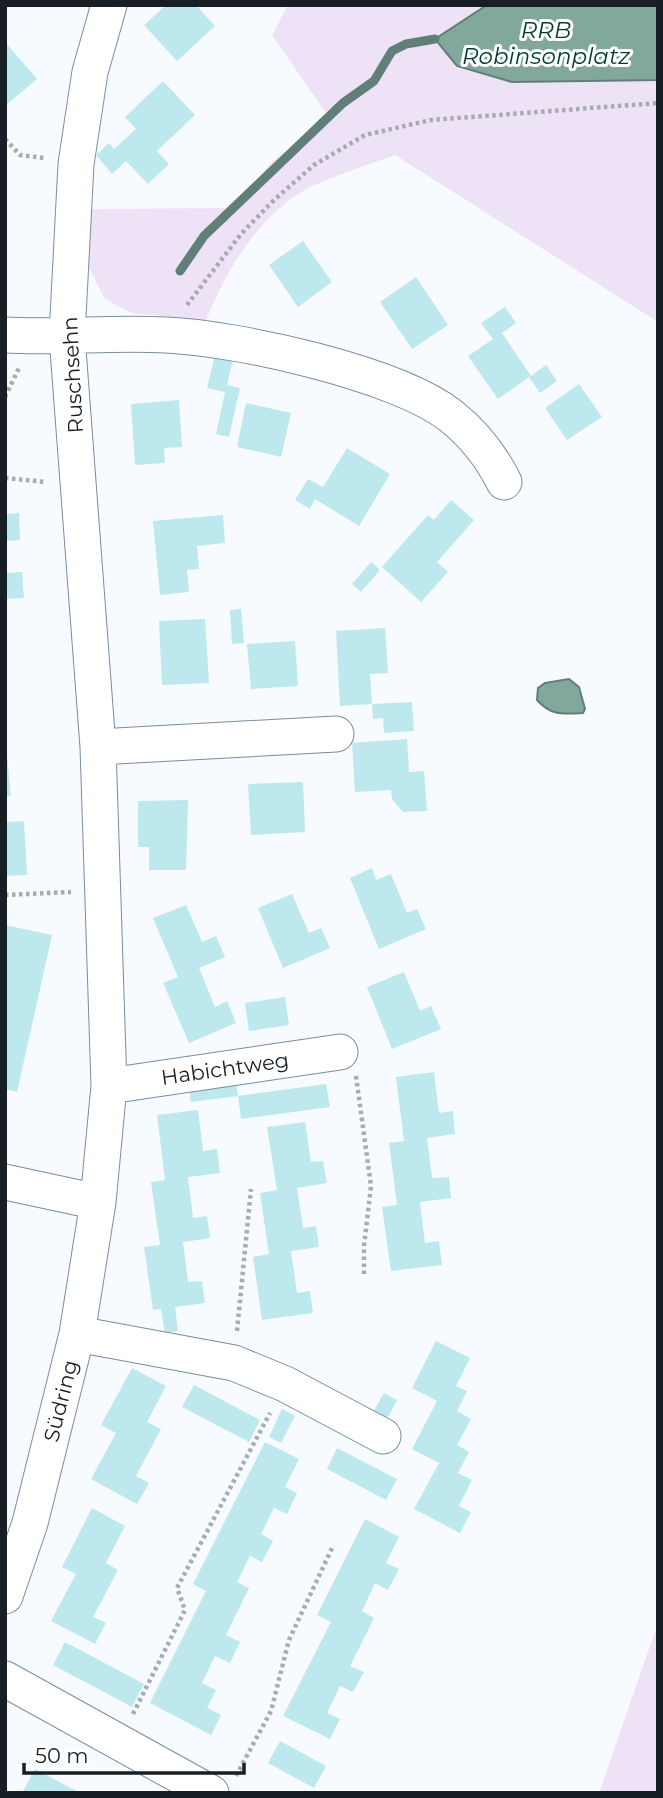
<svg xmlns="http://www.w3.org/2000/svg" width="663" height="1798" font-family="Montserrat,sans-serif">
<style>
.green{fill:#eee2f7}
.water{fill:#81a89b;stroke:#617f78;stroke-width:2}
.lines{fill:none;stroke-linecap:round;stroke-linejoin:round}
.stream{stroke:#617f78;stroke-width:9}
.building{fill:#bce8ee}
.minor-casing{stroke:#7a8d9d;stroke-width:37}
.path{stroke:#a7acb1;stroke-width:4.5;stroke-dasharray:3.5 3.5;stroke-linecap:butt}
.minor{stroke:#fff;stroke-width:35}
.labels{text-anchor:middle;stroke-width:6;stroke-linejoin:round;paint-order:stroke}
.street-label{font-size:21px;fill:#171f25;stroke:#fff}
.water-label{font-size:23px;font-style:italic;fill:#023d31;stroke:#fff}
</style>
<rect width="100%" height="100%" fill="#f7fbff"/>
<path class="green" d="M288 5H658V322L395 155C365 166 331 176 303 191 257 219 226 271 206 320L131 313 105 299 89 268 91 209 231 208 274 160 330 119 272 35Z
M658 1623V1793H599Z"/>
<path class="water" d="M487 5H658V80L512 82 457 66 435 39Z
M569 679 579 687 585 709 583 713C563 714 551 716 537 700L538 688 545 683Z"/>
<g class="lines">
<path class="stream" d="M180 271 204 236 343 103 374 81 392 51 406 44 435 39"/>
</g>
<path class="building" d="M166 5H196L215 26 177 61 144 25Z
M5 42 37 79 5 106Z
M163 81 195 115 157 151 169 164 148 184 126 161 112 174 96 155 109 143 114 149 136 129 125 117Z
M303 241 332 282 298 307 269 265Z
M416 277 448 325 412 349 380 302Z
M505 307 516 323 502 333 531 376 546 365 557 381 540 393 529 377 498 399 468 356 493 339 481 323Z
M215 355 233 359 227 385 240 388 229 437 216 434 225 392 207 388Z
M579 384 602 417 567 440 545 408Z
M179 400 182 447 164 448 165 463 135 465 131 404Z
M246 403 291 413 281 457 237 447Z
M347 448 390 474 359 526 315 499 310 509 295 500 308 479 323 487Z
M451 500 474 520 437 562 448 572 421 602 382 567 428 515 434 520Z
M19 513 20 540 5 541V514Z
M223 515 225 543 197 546 199 569 187 570 189 592 160 595 153 521Z
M371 562 380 570 361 592 352 584Z
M22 572 24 598 5 599V573Z
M241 609 244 643 232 644 230 610Z
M205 619 209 683 162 685 159 621Z
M385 628 388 673 370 674 372 704 340 706 336 631Z
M295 641 298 686 251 689 247 644Z
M412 702 414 731 384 733 383 718 373 719 372 704Z
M5 734 11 796H5Z
M407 739 409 772 424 771 427 811 403 812 392 799 391 790 355 792 352 743Z
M303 782 305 832 251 835 248 784Z
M188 800 186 870H149V847H138V801Z
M24 821 27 875 5 876V822Z
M372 868 376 880 391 874 407 913 417 909 426 929 379 949 350 878Z
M292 894 309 933 321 928 330 948 283 968 258 908Z
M186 905 202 942 216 936 225 957 199 968 215 1007 227 1001 236 1023 189 1043 163 983 178 977 153 918Z
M5 925 52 935 17 1092 5 1089Z
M404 972 420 1011 431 1006 441 1029 392 1049 367 987Z
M285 997 289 1025 249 1031 245 1003Z
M434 1072 439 1113 453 1111 455 1134 427 1138 432 1178 449 1177 451 1198 420 1202 425 1243 439 1241 442 1265 391 1271 382 1207 397 1205 389 1143 404 1141 396 1077Z
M235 1076 238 1096 326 1084 330 1107 241 1119 238 1096 191 1102 188 1082Z
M198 1110 203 1151 217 1149 220 1173 188 1177 193 1218 207 1216 210 1238 183 1242 188 1282 202 1281 205 1303 175 1307 178 1331 165 1333 161 1309 153 1310 144 1247 160 1245 151 1182 165 1180 157 1115Z
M305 1122 311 1162 323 1161 327 1183 297 1188 303 1228 316 1226 319 1247 291 1251 297 1293 310 1291 313 1313 262 1320 253 1257 269 1254 260 1193 277 1190 267 1127Z
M436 1341 470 1358 456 1386 467 1391 457 1411 471 1419 457 1445 469 1452 458 1473 472 1480 459 1506 471 1512 460 1533 414 1509 439 1463 412 1449 437 1401 412 1388Z
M132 1368 166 1386 147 1422 161 1429 136 1476 149 1483 137 1504 91 1479 116 1433 101 1425Z
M194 1385 260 1420 249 1442 182 1407Z
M384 1393 397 1400 386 1421 372 1414Z
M282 1409 295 1416 281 1443 269 1437Z
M265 1442 299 1459 285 1487 297 1493 287 1514 274 1508 261 1534 273 1541 262 1562 250 1556 237 1582 249 1588 226 1635 240 1642 230 1663 215 1656 202 1683 216 1690 207 1708 221 1715 211 1735 150 1703 206 1591 193 1584Z
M337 1448 397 1479 386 1500 327 1469Z
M92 1508 125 1526 106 1563 118 1570 93 1617 106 1623 95 1644 51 1621 76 1574 62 1567Z
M365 1519 399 1537 386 1563 399 1569 388 1590 375 1583 362 1611 374 1618 350 1666 364 1672 353 1692 340 1686 327 1713 340 1719 330 1739 283 1716 331 1622 317 1615Z
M65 1642 144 1684 132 1707 53 1665Z
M280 1741 326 1766 314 1788 268 1763Z
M35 1769 80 1793H22Z"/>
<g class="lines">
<g class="minor-casing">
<path id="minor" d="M5 335C59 338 112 332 166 335 237 338 396 373 451 416 475 435 491 456 504 482
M98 747 336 734
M109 1086 340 1052
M5 1182 98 1202
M77 1334 234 1363 285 1384 383 1436
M5 1596 30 1523 77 1334 98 1202 109 1086 98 747 67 336 76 164 90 72 109 5
M5 1679 211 1793"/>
</g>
<path class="path" d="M5 139 20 155 44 158
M187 305 241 234 274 200 314 165 365 135 431 120 658 103
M5 397 20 366
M5 478 46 482
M5 895 71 892
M356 1076 371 1186 364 1246V1277
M237 1331 251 1189
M133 1714 185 1610 177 1588 270 1413
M236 1776 271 1711 289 1640 333 1546"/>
<use href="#minor" class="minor"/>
</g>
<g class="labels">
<g class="street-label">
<text transform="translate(73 375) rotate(-93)" y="7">Ruschsehn</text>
<text transform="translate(225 1069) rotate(-8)" y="7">Habichtweg</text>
<text transform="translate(61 1401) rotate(-76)" y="7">Südring</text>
</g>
<g class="water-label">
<text x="546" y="38">RRB<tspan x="546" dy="26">Robinsonplatz</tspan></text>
</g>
</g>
<rect width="663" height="1798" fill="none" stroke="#171f25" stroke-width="14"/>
<path d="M24 1763v10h220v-10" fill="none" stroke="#171f25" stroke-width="3.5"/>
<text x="35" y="1763" font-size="21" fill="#171f25" stroke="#ffffff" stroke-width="5" paint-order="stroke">50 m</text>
</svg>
